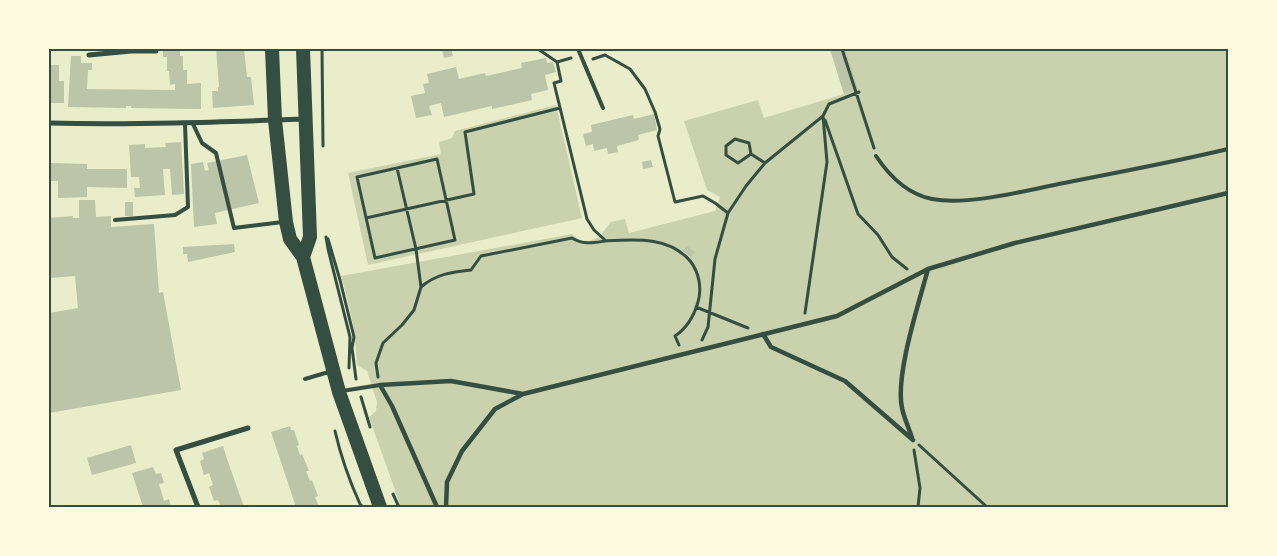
<svg xmlns="http://www.w3.org/2000/svg" width="1277" height="556" font-family="Roboto,sans-serif">
<style>
.green{fill:#cad2ad}
.building{fill:#bcc5a7}
.lines{fill:none;stroke-linecap:round;stroke-linejoin:round}
.path{stroke:#344e41;stroke-width:3}
.service{stroke:#344e41;stroke-width:4}
.pedestrian{stroke:#344e41;stroke-width:4.5}
.minor{stroke:#344e41;stroke-width:5}
.trunk{stroke:#344e41;stroke-width:14}
.neatline{fill:none;stroke:#344e41;stroke-width:2}
</style>
<rect width="100%" height="100%" fill="#e9edc9"/>
<path class="green" d="M830 49H1228V507H401L369 417 376 411 377 402 367 371 357 365C356 334 350 306 341 276L572 234 579 240 589 241 599 237 611 222 625 219 629 233 715 211 720 197 707 190 684 121 758 100 764 118 844 94Z
M556 105 582 218 368 265 348 173 441 154 439 142 452 138 455 131Z"/>
<path class="building" d="M163 49H180V56H183V70H187V84L201 83V109L131 108V106H126V108L68 107 71 56H81V63H92V70H88L87 89 175 90V84L170 85 169 71H167V57H163Z
M216 49H244L247 77H251L254 105 213 108 212 91H218V87H219Z
M442 49H451L453 56 444 58Z
M830 49H845L858 89 844 94Z
M546 58 547 63 553 62 556 72 545 75 548 90 531 94 532 100 492 109V106L444 117 441 103 429 106 432 115 416 118 411 96 425 93 423 84 429 83 427 74 456 67 459 79 485 73 486 76 522 68 521 63Z
M49 65H59V81H64V103H49Z
M654 114 657 130 638 135 639 140 617 146 618 152 608 154 607 148 594 151 593 144 586 146 583 134 592 132 591 125 633 115 634 119Z
M181 142 184 194 172 195 170 169H163L165 195 135 197 134 188H140L139 177H131L129 145 145 144V148L166 147 165 143Z
M247 155 259 203 215 213 217 224 194 227 191 164 203 162 205 171 209 170 207 163Z
M651 160 653 167 643 169 642 162Z
M50 163 87 164V169H127V188L87 187V197L58 198V181H50Z
M79 200H95L96 217 111 216V227L154 224 159 293 163 292 181 390 49 413V313L78 308 75 276 51 278 49 218 73 216V218H79Z
M125 202H133V216H125Z
M234 244 235 252 188 262 187 254H183V247Z
M687 246 695 252 691 257 683 251Z
M290 426 291 430H294L299 445 297 446 300 455 302 454 309 471H306L310 481 312 480 318 496 315 497 319 507H296L271 432Z
M131 445 136 463 92 475 87 458Z
M223 446 227 459 244 507H221L218 500 214 501 209 487 213 485 209 473 204 475 200 461 204 459 202 453Z
M153 467 156 474 161 473 164 483 159 484 164 501 169 499 171 507H143L132 473Z"/>
<g class="lines">
<path class="path" d="M322 49 323 146
M538 49 557 62 561 81 554 83 587 219 594 230 606 241
M842 49 874 148
M593 59 605 55 630 69 645 89 655 112 660 129 658 136 675 202 703 196 715 203 728 213
M557 62 571 58
M825 120 858 214 878 235 892 257 907 269
M751 154 738 163 726 155V146L735 139 749 143 751 154 765 163
M437 159 455 240 375 258 357 177Z
M366 218 474 194 465 132 560 108
M326 237 328 249 350 337 349 368
M328 239 340 280 354 337 352 348 356 379
M421 287C436 274 452 272 471 270L481 256 572 238C583 245 592 243 605 241 635 239 670 236 691 262 699 273 702 288 698 302 694 316 687 328 675 336L679 345
M696 307 748 328
M805 313 827 162 823 116
M702 340 708 327 715 259 728 213 746 186 765 163 823 116 829 104 859 92
M378 377 376 363 383 343 402 325 414 310 421 287 416 249 397 168
M361 397 370 427
M335 431C341 457 349 480 360 504L363 507
M919 445 987 507
M914 450 920 488 918 507
M393 494 399 507"/>
<path class="service" d="M578 49 603 108
M193 124 202 143 216 153 234 228 283 222
M876 156C890 177 907 194 932 199 969 206 1027 190 1064 183 1119 172 1174 162 1228 149
M115 220 175 215 188 207 185 124
M305 379 332 371
M342 391 380 385"/>
<path class="pedestrian" d="M763 334 771 347 845 381 913 440
M912 438C909 428 904 418 902 408 895 375 919 303 928 269
M437 507 392 406 380 385 451 381 523 394 837 316 928 269 1015 243 1228 193
M446 507 447 482 462 451 495 409 523 394"/>
<path class="minor" d="M131 49V51H156
M89 55 131 51
M49 123C134 125 219 122 305 119
M198 507 176 450 248 428"/>
<path class="trunk" d="M272 49 275 120 286 222 290 239 303 257 339 392 380 507
M303 257 310 237 303 49"/>
</g>
<rect width="1277" height="556" fill="none" stroke="#fefae0" stroke-width="100"/>
<rect x="50" y="50" width="1177" height="456" class="neatline"/>
</svg>
